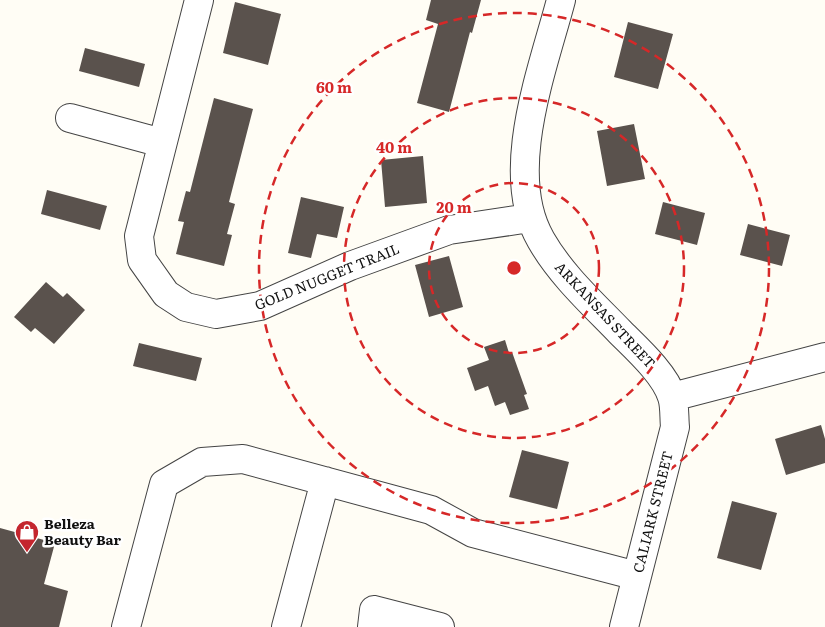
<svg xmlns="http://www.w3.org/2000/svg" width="825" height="627" font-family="Literata,serif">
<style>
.building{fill:#5a524d}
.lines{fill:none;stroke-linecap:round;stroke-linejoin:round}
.minor-casing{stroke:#444;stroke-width:30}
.minor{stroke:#fff;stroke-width:28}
.ring{fill:none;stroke:#d62828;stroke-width:2.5;stroke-dasharray:9 6}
.labels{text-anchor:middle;stroke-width:5;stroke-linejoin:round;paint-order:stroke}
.street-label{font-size:14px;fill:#111;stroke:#fff}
.poi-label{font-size:14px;font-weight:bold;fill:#111;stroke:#fff;text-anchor:start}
.centre{fill:#d62828;stroke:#fff;stroke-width:2.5}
.ring-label{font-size:15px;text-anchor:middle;font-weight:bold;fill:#d62828;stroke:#fff;stroke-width:5;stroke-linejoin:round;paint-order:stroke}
</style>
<rect width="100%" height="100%" fill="#fffdf5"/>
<path class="building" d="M431 0H481L472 33 470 32 449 112 417 103 438 24 426 20Z
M235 2 281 14 268 65 223 53Z
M628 22 673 34 658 89 614 77Z
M85 48 145 64 139 87 79 71Z
M214 98 253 109 229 202 235 204 227 234 232 235 224 266 176 254 184 222 178 221 186 191 190 192Z
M634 124 645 179 607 186 597 131Z
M423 156 427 203 385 207 381 160Z
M47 190 107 206 100 230 41 214Z
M301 197 344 207 337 238 317 234 311 258 288 253Z
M663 202 705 213 697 245 655 234Z
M748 224 790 235 782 266 740 255Z
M449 256 463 307 429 317 415 265Z
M46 282 63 297 67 293 85 310 54 344 35 328 31 332 14 317Z
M505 340 509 353 512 352 527 394 524 395 529 409 510 415 505 402 495 406 488 386 475 391 467 368 489 360 484 347Z
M139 343 202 358 196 381 133 366Z
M821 425 825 439V463L786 475 775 439Z
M522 450 569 462 557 509 509 497Z
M732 501 777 513 761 570 717 558Z
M0 528 55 543 44 584 68 591 59 627H0Z"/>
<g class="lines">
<g class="minor-casing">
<path id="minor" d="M199 0 139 236 142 260 166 294 186 307 216 314 260 306 350 266 449 230 530 218
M561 0C543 69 502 173 541 240 561 275 592 303 620 332 637 349 665 374 672 397 675 405 674 418 675 427L624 627
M70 118 162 143
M672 397 825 357
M126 627 164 484 202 462 243 459 431 510 473 533 637 576
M286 627 325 481
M372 627 374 610 440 627"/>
</g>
<use href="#minor" class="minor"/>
</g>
<g class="ring">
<circle cx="514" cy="268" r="85"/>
<circle cx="514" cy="268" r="170"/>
<circle cx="514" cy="268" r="255"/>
</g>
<defs>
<g id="shop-pin" transform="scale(1.25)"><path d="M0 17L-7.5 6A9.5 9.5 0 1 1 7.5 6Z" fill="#c4262e" stroke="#fff"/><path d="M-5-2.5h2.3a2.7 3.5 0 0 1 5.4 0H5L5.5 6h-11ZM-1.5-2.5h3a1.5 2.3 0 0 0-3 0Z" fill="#fff"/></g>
</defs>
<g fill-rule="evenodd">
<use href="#shop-pin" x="27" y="532"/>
</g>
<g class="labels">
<g class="street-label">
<text transform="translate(327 277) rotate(-22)" y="5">GOLD NUGGET TRAIL</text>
<text transform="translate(605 315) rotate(47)" y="5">ARKANSAS STREET</text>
<text transform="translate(653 512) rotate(-76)" y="5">CALIARK STREET</text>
</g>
<g class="poi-label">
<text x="44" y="529">Belleza<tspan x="44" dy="16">Beauty Bar</tspan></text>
</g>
</g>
<circle cx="514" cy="268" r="8" class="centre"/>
<g class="ring-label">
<text x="334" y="93">60 m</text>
<text x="394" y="153">40 m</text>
<text x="454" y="213">20 m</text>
</g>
</svg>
